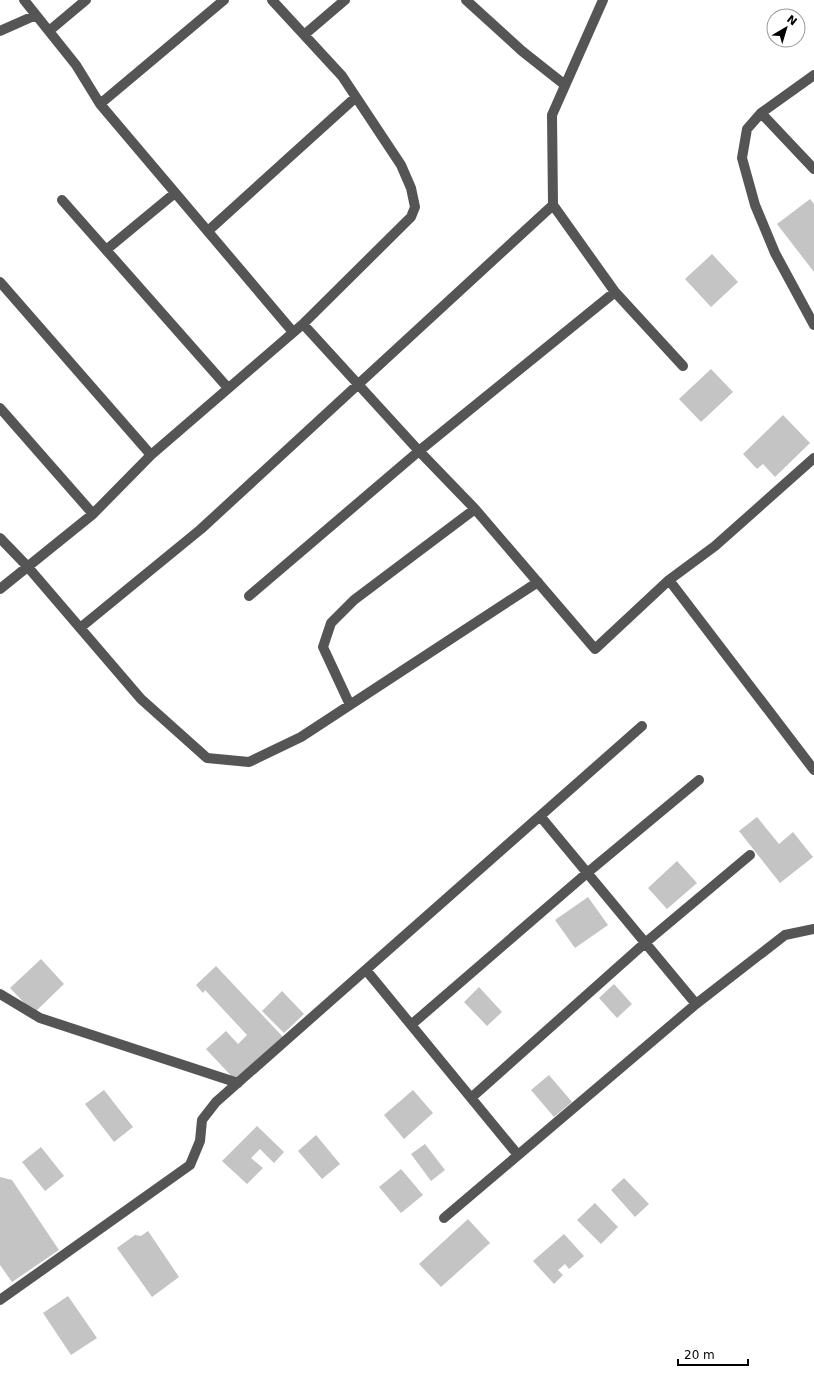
<svg xmlns="http://www.w3.org/2000/svg" width="814" height="1375" font-family="'DejaVu Sans',sans-serif">
<style>
.building{fill:#c4c4c4}
.lines{fill:none;stroke-linecap:round;stroke-linejoin:round}
.minor{stroke:#555;stroke-width:10}
</style>
<rect width="100%" height="100%" fill="#fff"/>
<path class="building" d="M810 199 814 204V272L777 224Z
M712 254 738 282 711 307 685 279Z
M711 369 733 392 701 422 679 399Z
M783 415 810 443 775 477 763 464 757 469 743 454Z
M757 817 779 844 793 832 813 857 780 883 739 831Z
M677 861 697 883 667 909 648 888Z
M588 897 608 925 575 948 555 920Z
M41 959 64 984 34 1013 10 988Z
M216 966 283 1037 236 1081 206 1049 226 1031 238 1044 247 1035 205 990 203 993 196 985Z
M614 984 632 1004 617 1018 599 998Z
M479 987 502 1012 487 1026 464 1002Z
M282 991 304 1014 284 1033 262 1011Z
M549 1075 572 1102 554 1117 531 1090Z
M104 1090 133 1127 114 1142 85 1104Z
M413 1090 433 1113 404 1139 384 1115Z
M257 1126 284 1152 274 1163 260 1149 251 1158 263 1168 247 1184 222 1161Z
M316 1135 340 1164 322 1179 298 1151Z
M425 1144 445 1170 431 1181 411 1154Z
M41 1147 64 1176 45 1191 22 1162Z
M401 1169 423 1195 401 1213 379 1187Z
M0 1177 12 1180 59 1250 12 1282 0 1265Z
M624 1178 649 1204 635 1217 611 1190Z
M595 1203 618 1227 601 1244 577 1220Z
M468 1219 490 1243 441 1287 419 1264Z
M148 1231 179 1277 152 1297 117 1248 135 1235 141 1236Z
M564 1234 584 1256 569 1269 565 1264 558 1270 563 1275 554 1284 533 1261Z
M68 1296 97 1338 71 1355 43 1313Z"/>
<g class="lines">
<path class="minor" d="M24 0 76 65 100 104 293 332
M272 0 342 76 401 165 411 188 415 207 411 217 303 324
M466 0 522 51 565 85
M0 31 36 15
M49 31 86 0
M304 35 345 0
M814 75 761 113 747 129 742 158 755 205 775 253 814 325
M100 104 224 0
M761 113 814 169
M62 200 228 388
M553 205 552 115 603 0
M208 231 356 97
M106 250 175 193
M0 282 151 455 303 324 419 451 475 509 595 649 669 580 814 770
M0 408 93 514
M0 538 27 566 141 699 207 758 249 762 301 737 538 582
M669 580 715 546 814 458
M0 589 93 514 151 455
M249 596 419 451 615 292
M80 628 201 529 553 205 615 292 683 366
M350 705 323 647 331 623 354 600 475 509
M540 816 696 1004
M366 970 518 1155
M0 994 40 1018 238 1083
M411 1025 587 873 699 780
M471 1098 645 943 750 855
M444 1218 696 1004 785 935 814 929
M0 1300 190 1165 200 1141 202 1120 216 1102 642 726"/>
</g>
<g transform="translate(786 28) rotate(38)"><circle r="19" fill="#ffffff" stroke="#999999"/>
<path d="M0-3L7 15L0 10L-7 15Z" fill="#000000"/>
<text y="-6" font-size="11" font-weight="bold" text-anchor="middle" fill="#000000">N</text>
</g>
<path d="M678 1359v6h70v-6" fill="none" stroke="#000000" stroke-width="2"/>
<text x="684" y="1359" font-size="12" fill="#000000" stroke="#ffffff" stroke-width="3" paint-order="stroke">20 m</text>
</svg>
